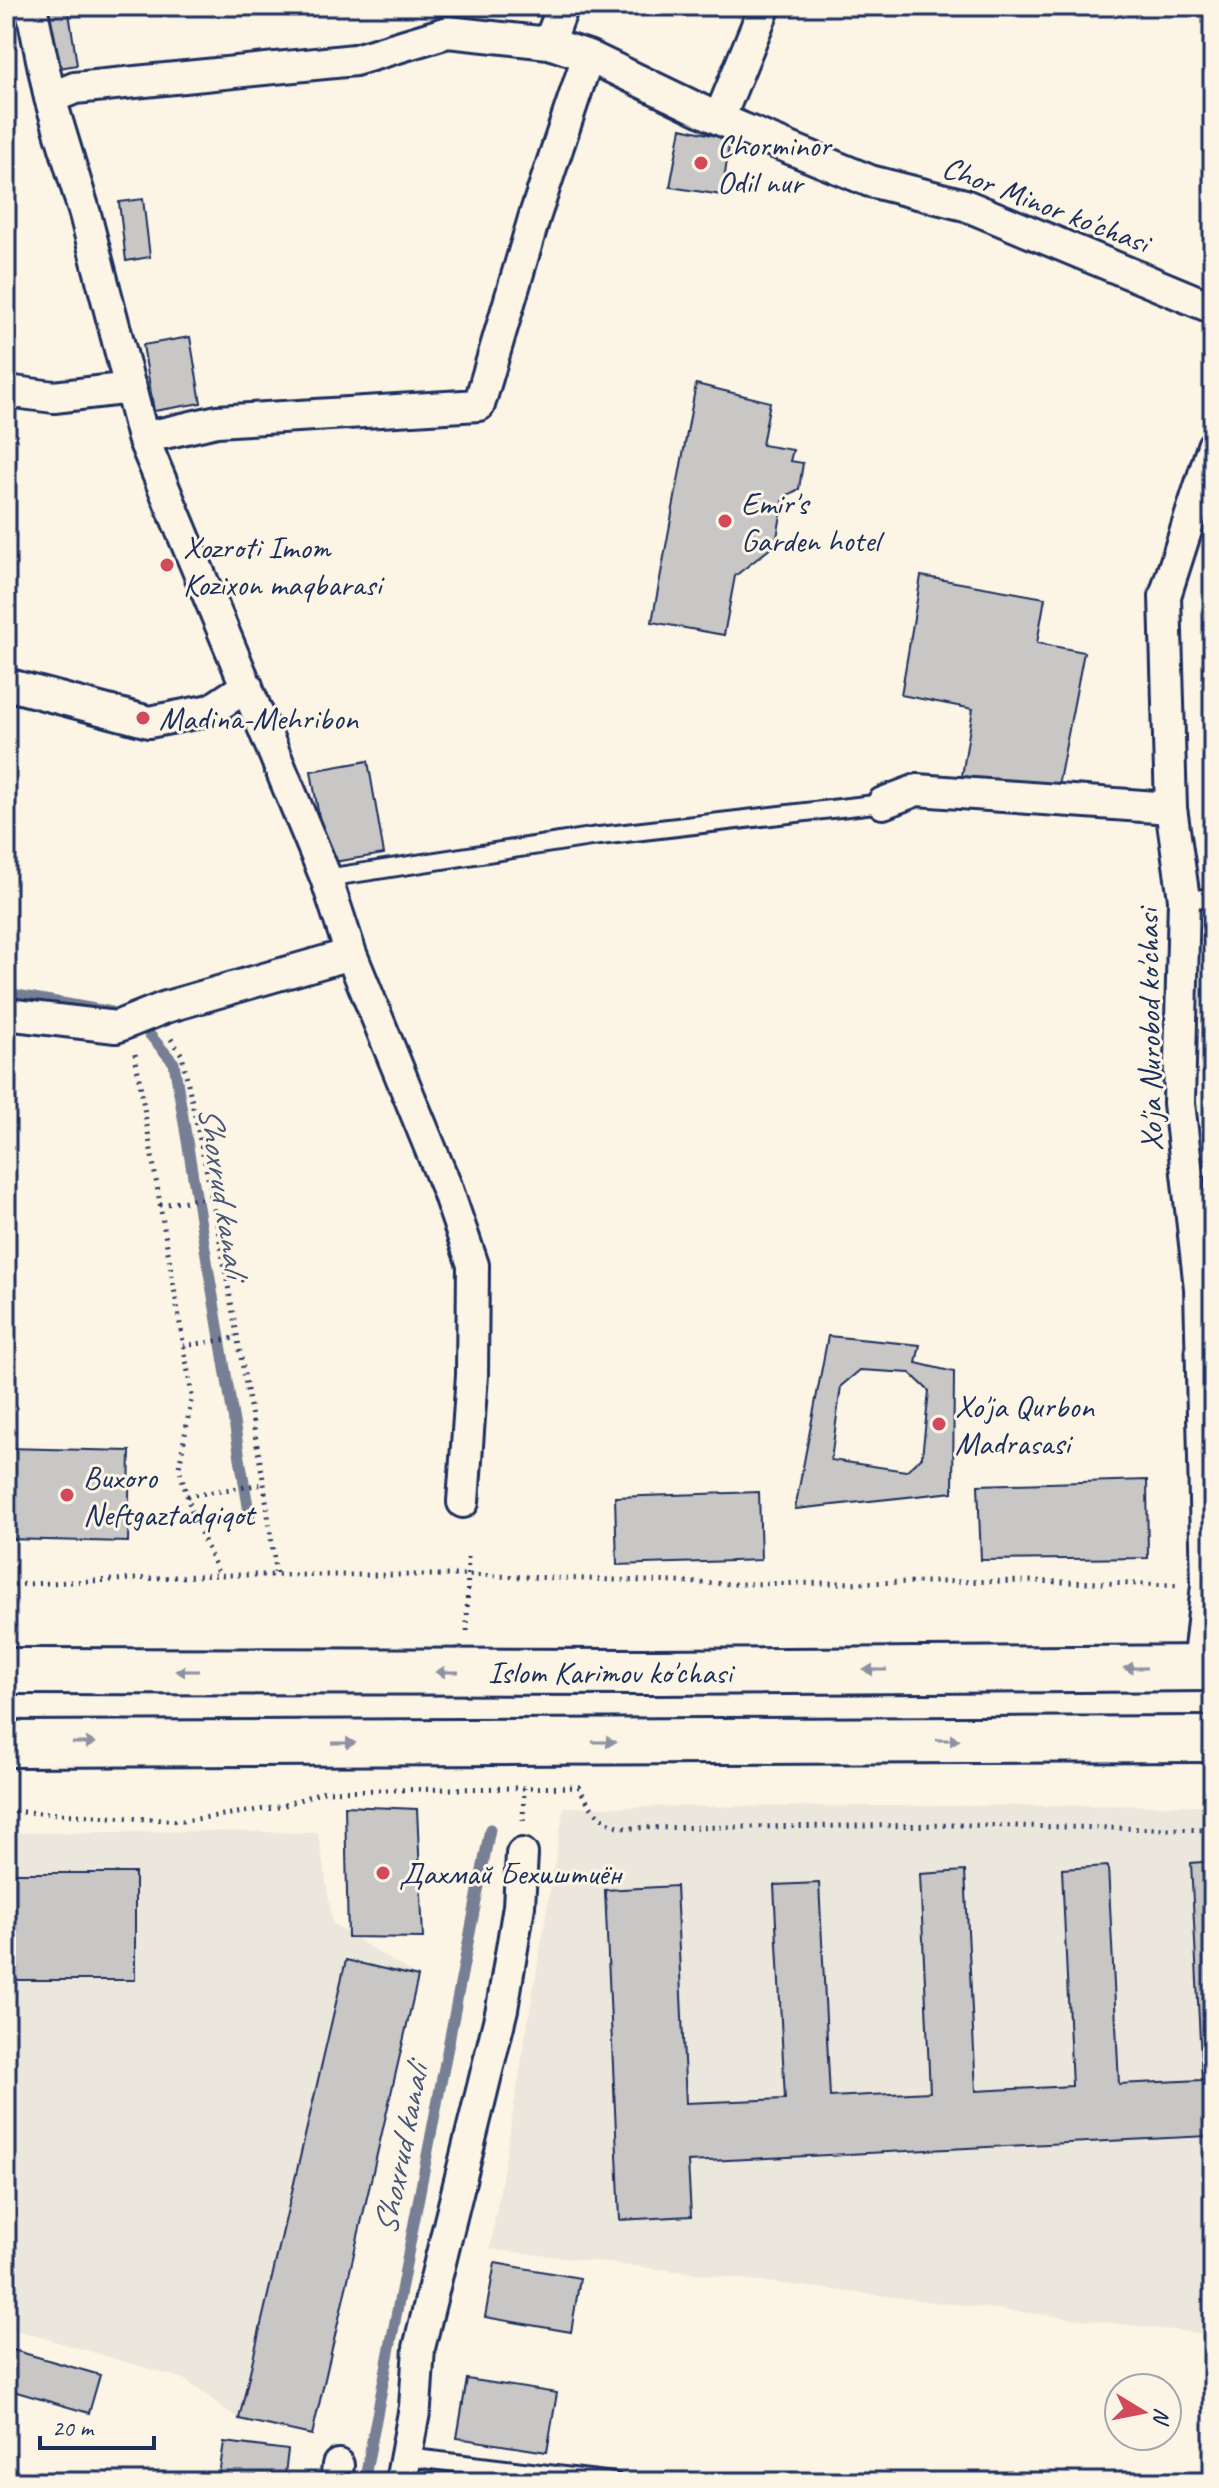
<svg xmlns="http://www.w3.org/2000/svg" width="1219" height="2488" font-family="Caveat,sans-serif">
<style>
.built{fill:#ece7dc}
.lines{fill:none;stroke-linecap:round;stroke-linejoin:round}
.stream{stroke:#767f94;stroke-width:11}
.building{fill:#c8c7c6;stroke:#1b2f5e;stroke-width:2;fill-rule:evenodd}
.lane-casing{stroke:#1b2f5e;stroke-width:22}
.street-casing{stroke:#1b2f5e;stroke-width:36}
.primary-casing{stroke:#1b2f5e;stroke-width:50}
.path{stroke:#1b2f5e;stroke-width:5;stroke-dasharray:2 6;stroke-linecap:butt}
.lane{stroke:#fcf5e5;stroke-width:16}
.street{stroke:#fcf5e5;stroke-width:30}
.primary{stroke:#fcf5e5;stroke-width:44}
.oneway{fill:#8c92a2}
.poi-dot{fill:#d1495b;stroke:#fcf5e5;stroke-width:3}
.labels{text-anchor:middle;stroke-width:6;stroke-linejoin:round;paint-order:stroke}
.poi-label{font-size:32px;fill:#1b2f5e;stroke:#fcf5e5;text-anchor:start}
.street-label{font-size:32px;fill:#1b2f5e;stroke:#fcf5e5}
.water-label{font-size:34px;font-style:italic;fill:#485779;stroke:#fcf5e5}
</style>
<rect width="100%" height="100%" fill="#fcf5e5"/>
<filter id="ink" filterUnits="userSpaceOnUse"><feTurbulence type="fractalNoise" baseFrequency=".0125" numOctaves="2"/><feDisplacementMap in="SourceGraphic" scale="16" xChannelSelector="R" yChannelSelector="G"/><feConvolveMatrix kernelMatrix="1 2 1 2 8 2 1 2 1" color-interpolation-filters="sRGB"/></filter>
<g filter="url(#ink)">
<path class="built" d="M1213 1805V2335L490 2249 564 1807Z
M220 1831 318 1833 333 1924 418 1977 312 2435 239 2419 184 2379 6 2327V1833Z"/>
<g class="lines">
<path class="stream" d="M6 993 112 1012
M138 1021 174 1063 250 1518
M364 2482 490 1829"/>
</g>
<path class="building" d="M44 6H68L77 65 53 69Z
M681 128 730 139 722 195 670 187Z
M143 199 150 257 126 261 119 202Z
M190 337 201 403 154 411 143 345Z
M696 384 770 402 762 445 793 450 790 461 803 463 799 489 784 497 776 544 735 576 724 635 652 622Z
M921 576 1045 598 1037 643 1084 652 1058 786 962 776 973 709 901 695Z
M368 761 384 854 327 863 311 771Z
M828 1336 920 1345 916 1363 954 1372 953 1492 795 1509ZM860 1370 910 1373 929 1391 922 1457 906 1471 831 1460 841 1386Z
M6 1448 130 1451 128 1542 6 1539Z
M1147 1480 1148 1558 981 1560 978 1485Z
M759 1492 761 1560 617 1565 615 1497Z
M345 1806 417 1809 423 1938 348 1937Z
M1213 1861V2246L1208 2136 688 2162 691 2216 620 2220 605 1890 676 1886 686 2103 785 2099 774 1885 819 1883 830 2097 930 2092 920 1874 965 1871 976 2091 1072 2086 1062 1869 1108 1866 1119 2084 1202 2080 1191 1863Z
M6 1873H135V1980H6Z
M346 1960 418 1977 312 2435 239 2419Z
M495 2263 580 2278 571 2332 485 2317Z
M6 2348 100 2375 89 2413 6 2389Z
M467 2379 557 2393 547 2452 457 2438Z
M224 2442 288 2450 284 2482H218Z"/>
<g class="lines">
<g class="lane-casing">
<path id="lane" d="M326 878 591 837 883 803
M1184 899 1213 898
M406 2457 614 2482"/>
</g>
<g class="street-casing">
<path id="street" d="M31 6 50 98 85 214 143 438 326 878 351 954 447 1189 473 1265 472 1375 463 1502
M588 56 719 119 870 181 965 205 1213 308
M50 98 75 88 355 60 448 32 549 43 563 6
M719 119 765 6
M6 391 54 397 131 388
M143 438 217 421 479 405 535 215 588 56 549 43
M6 684 149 722 211 710 247 686
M883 803 917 790 1171 808
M6 1014 116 1027 166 1007 351 954
M1198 1667 1207 1585 1200 1288 1179 1103 1184 899 1171 808 1165 596 1213 446
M336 2482 338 2465
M401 2482 415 2407 419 2348 502 2009 519 1906 522 1854"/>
</g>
<g class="primary-casing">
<path id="primary" d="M6 1671 654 1672 1213 1668
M6 1744 1213 1739"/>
</g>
<path class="path" d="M171 1039 182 1055 212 1197 264 1484 276 1575
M135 1054 192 1396 179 1468 192 1512 219 1575
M160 1205 212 1197
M183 1346 235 1338
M187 1496 264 1484
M6 1585 219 1575H468L734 1584 1029 1581 1176 1585
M467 1631 468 1551
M6 1811 182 1821 279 1807 324 1791 579 1787C591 1810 600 1823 626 1828L967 1825 1213 1830
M523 1821 524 1788"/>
<use href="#lane" class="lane"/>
<use href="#street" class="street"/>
<use href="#primary" class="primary"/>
</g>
<defs><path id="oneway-solid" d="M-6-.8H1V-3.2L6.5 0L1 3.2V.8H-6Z" transform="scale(2)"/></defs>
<g class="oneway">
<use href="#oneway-solid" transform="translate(1135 1668) rotate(180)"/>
<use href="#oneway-solid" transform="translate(875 1670) rotate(180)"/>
<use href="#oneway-solid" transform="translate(187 1671) rotate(-180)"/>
<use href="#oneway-solid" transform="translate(447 1672) rotate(-180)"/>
<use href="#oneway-solid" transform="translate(948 1740)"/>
<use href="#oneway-solid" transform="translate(604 1742)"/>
<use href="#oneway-solid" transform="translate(84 1743)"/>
<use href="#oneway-solid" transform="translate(344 1743)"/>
</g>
</g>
<g class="poi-dot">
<circle cx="701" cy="163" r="8"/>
<circle cx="725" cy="521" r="8"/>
<circle cx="167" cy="565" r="8"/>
<circle cx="143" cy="718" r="8"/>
<circle cx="939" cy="1424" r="8"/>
<circle cx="67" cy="1495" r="8"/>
<circle cx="383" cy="1873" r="8"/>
</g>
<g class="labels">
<g class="poi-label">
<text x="717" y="156">Chorminor<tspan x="717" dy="37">Odil nur</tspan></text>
<text x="741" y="514">Emir's<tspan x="741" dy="37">Garden hotel</tspan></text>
<text x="183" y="558">Xozroti Imom<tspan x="183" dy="37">Kozixon maqbarasi</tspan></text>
<text x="159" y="729">Madina-Mehribon</text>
<text x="955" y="1417">Xo'ja Qurbon<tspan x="955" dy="37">Madrasasi</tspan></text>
<text x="83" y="1488">Buxoro<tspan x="83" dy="37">Neftgaztadqiqot</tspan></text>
<text x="399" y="1884">Дахмай Бехиштиён</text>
</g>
<g class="street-label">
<text transform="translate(1046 204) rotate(21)" y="11">Chor Minor ko'chasi</text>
<text transform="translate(1149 1030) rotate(-91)" y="11">Xo'ja Nurobod ko'chasi</text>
<text x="610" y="1683">Islom Karimov ko'chasi</text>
</g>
<g class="water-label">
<text transform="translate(224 1191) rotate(81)" y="12">Shoxrud kanali</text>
<text transform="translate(400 2150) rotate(-79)" y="12">Shoxrud kanali</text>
</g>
</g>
<rect width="1219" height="2488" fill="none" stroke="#fcf5e5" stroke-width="32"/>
<rect x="16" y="16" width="1187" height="2456" fill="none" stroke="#1b2f5e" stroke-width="3" filter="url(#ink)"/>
<g transform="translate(1143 2412) rotate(100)"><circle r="38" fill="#fcf5e5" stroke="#a2a6af" stroke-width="2"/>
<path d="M0-6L14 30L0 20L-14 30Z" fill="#d1495b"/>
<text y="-12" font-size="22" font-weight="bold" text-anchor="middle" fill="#1b2f5e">N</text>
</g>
<path d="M40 2436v12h114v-12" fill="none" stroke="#1b2f5e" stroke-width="4"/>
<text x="52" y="2436" font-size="24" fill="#1b2f5e" stroke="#fcf5e5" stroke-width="6" paint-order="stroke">20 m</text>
</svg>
